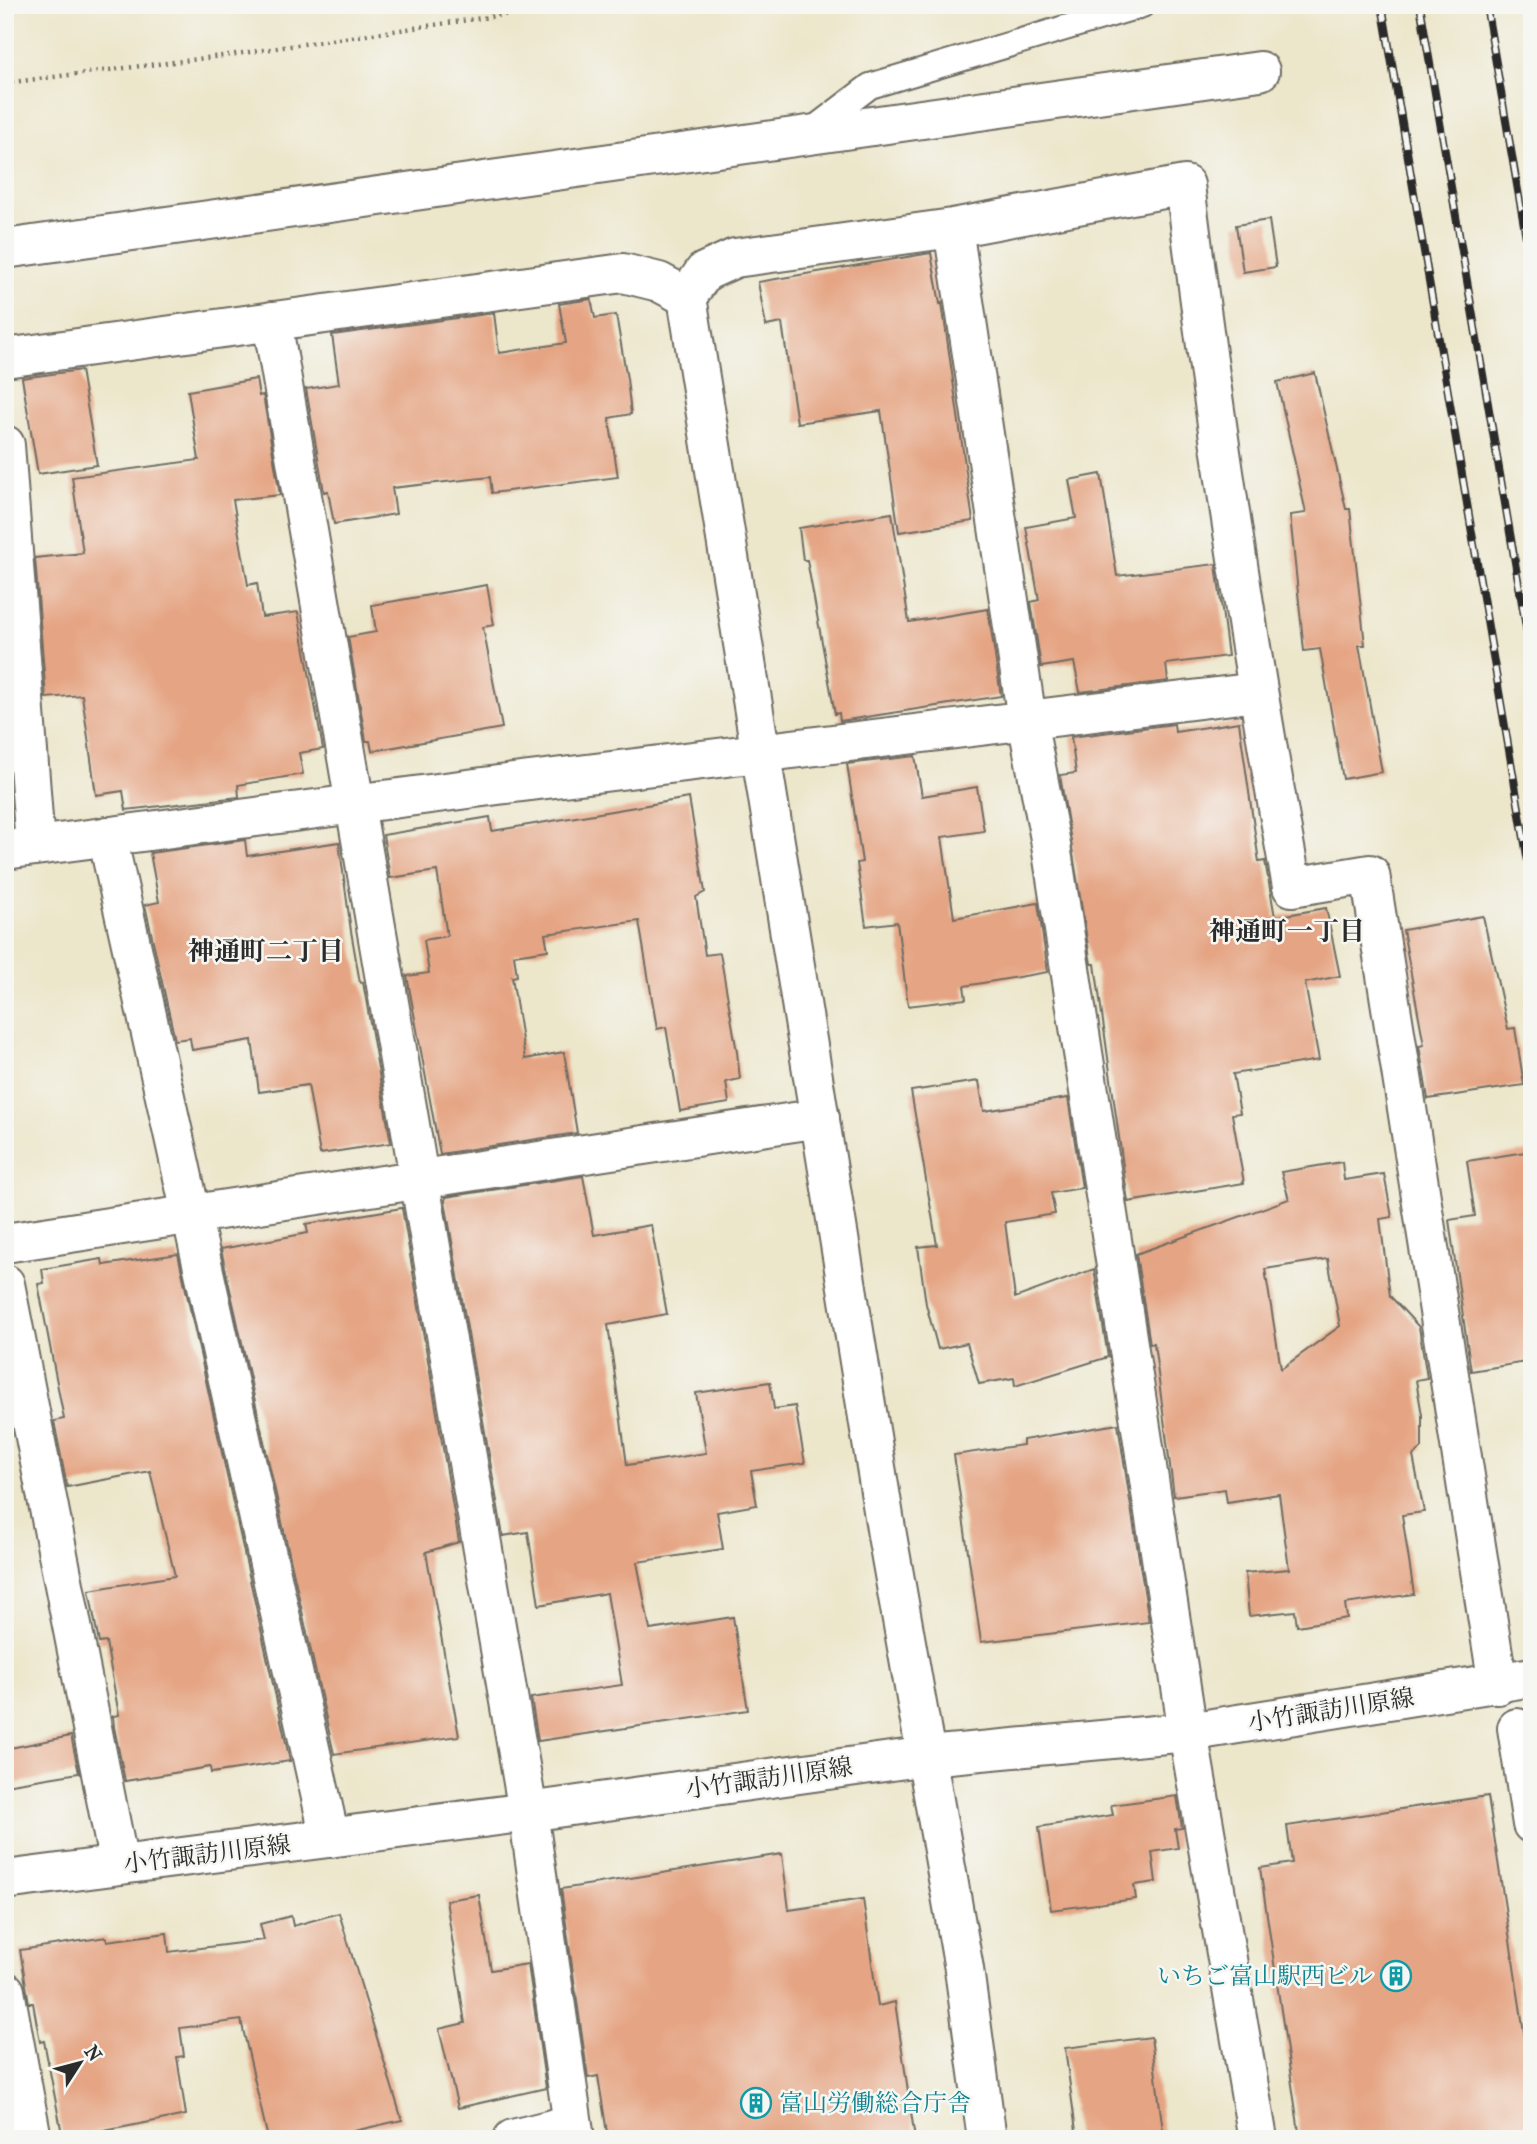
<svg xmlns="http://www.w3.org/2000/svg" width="1537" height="2144" font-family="'IM FELL French Canon','Noto Serif JP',serif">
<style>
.building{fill:#e5a584;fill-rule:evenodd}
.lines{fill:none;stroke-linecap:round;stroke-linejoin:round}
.service-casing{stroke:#6f6c63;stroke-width:28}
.minor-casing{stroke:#6f6c63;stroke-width:42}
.tertiary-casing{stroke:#6f6c63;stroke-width:42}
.secondary-casing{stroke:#6f6c63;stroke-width:42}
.path{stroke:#6f6c63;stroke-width:4.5;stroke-dasharray:2 5;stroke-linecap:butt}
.service{stroke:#fff;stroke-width:24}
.minor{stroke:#fff;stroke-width:38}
.tertiary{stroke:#fff;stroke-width:38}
.secondary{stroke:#fff;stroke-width:38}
.rail-casing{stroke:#2b2b2b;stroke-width:8}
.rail{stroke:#f6f6f2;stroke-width:5;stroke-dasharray:16;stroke-linecap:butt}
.labels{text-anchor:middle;stroke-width:5;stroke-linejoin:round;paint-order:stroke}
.street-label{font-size:24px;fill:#2b2b2b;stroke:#f6f6f2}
.culture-label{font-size:24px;fill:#0d838f;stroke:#f6f6f2;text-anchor:end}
.neighbourhood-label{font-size:26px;font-weight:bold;fill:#2b2b2b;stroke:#f6f6f2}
</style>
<rect width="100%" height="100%" fill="#f6f6f2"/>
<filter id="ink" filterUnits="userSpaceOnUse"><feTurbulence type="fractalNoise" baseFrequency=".0143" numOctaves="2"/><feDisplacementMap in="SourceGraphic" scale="14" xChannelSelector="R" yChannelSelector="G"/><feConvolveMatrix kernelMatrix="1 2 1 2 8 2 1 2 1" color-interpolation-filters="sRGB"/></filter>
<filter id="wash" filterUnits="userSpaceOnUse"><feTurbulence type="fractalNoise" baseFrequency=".00686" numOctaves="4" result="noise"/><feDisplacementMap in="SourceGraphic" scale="28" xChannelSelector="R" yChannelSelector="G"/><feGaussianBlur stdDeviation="1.57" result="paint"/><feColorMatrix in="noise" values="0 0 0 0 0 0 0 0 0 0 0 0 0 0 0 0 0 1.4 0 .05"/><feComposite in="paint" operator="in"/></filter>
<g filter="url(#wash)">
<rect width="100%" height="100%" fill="#ece6ca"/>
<g id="blocks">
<path class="building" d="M1269 220 1276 267 1243 272 1236 225Z
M931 253 940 304 942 303 973 521 899 532 881 411 797 423 782 323 766 326 758 282Z
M591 299 595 318 616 315 627 379 631 414 609 418 618 477 492 493 490 477 392 488 396 514 334 524 328 491 324 492 306 389 339 384 332 335 494 313 499 353 566 343 559 304Z
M81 370 97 465 38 474 22 378Z
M1315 373 1346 509H1350L1365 645H1359L1382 772 1343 779 1320 649 1304 651 1290 515 1306 513 1277 382Z
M256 379 259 396 263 395 280 495 233 500 248 585 257 583 262 617 298 612 323 749 299 753 303 774 238 785 239 797 126 810 123 791 96 795 82 695 46 698 35 558 83 553 72 477 199 460 188 391Z
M1101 474 1117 576 1216 564 1228 656 1166 664 1168 681 1080 692 1074 662 1041 667 1031 602 1039 600 1026 527 1076 518 1069 480Z
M892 513 909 622 988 609 1001 696 840 721 839 713 835 714 807 560H803L799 528Z
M487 585 494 625 483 627 502 728 372 751 370 741H366L348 637 376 632 372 605Z
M1239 722 1259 862 1265 861 1275 917 1326 908 1340 976 1305 983 1319 1060 1233 1074 1240 1113 1232 1114 1244 1183 1128 1202 1095 964H1091L1060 775 1076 773 1071 737 1174 724 1175 732Z
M915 756 922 796 977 787 984 831 942 837 954 918 1038 903 1048 972 964 986 966 999 908 1006 897 922 866 926 857 863 862 862 847 764Z
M689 798 705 892 696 897 705 955 720 953 737 1052 740 1079 726 1082 729 1103 680 1111 666 1027 657 1029 639 921 545 934 548 950 514 955 517 976 512 977 525 1059 564 1052 577 1133 440 1154 407 976 429 973 424 940 447 936 437 871 390 878 383 835 490 817 492 831Z
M245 840 247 856 339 842 351 931 360 983 363 982 391 1143 320 1154 308 1085 259 1092 252 1040 192 1050 190 1038 175 1040 145 905 159 902 150 853Z
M1483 916 1508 1029 1515 1028 1524 1085 1428 1099 1419 1046 1424 1045 1403 930Z
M979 1081 984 1111 1068 1098 1082 1188 1051 1193 1055 1214 1005 1222 1015 1298 1094 1269 1108 1357 1015 1386 1014 1378 979 1384 967 1343 938 1349 926 1304 918 1247 937 1245 911 1091Z
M1532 1151V1361L1471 1371 1449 1220 1475 1216 1467 1161Z
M1342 1162 1344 1180 1384 1174 1392 1217 1380 1219 1390 1296 1419 1327 1427 1378 1416 1380 1422 1415V1448L1413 1456 1424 1512 1402 1515 1414 1594 1345 1604 1347 1618 1297 1626 1295 1611 1249 1616 1245 1573 1289 1569 1279 1494 1227 1502 1225 1489 1174 1496 1154 1343 1150 1344 1136 1254 1289 1199 1281 1172ZM1328 1259 1340 1326 1281 1369 1265 1269Z
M583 1176 594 1235 651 1225 667 1314 608 1325 627 1465 706 1453 696 1393 770 1382 774 1409 795 1406 805 1463 751 1471 757 1505 717 1512 723 1549 637 1562 650 1630 733 1617 748 1710 538 1741 531 1698 622 1685 607 1593 539 1605 528 1532 503 1536 445 1201 446 1197Z
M402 1208 459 1542 426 1552 459 1736 334 1754 221 1249 308 1233 306 1224Z
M178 1254 290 1761 211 1773 210 1767 125 1781 114 1727 113 1716 119 1715 106 1642 99 1643 89 1590 175 1576 150 1471 67 1487 54 1421 64 1419 38 1284 44 1283 42 1269 102 1259 103 1265Z
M1118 1424 1149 1622 981 1642 954 1455 1023 1445V1440Z
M71 1736 79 1773 5 1785V1749Z
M1177 1796 1182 1828 1175 1829 1178 1848 1152 1852 1156 1882 1134 1885 1136 1899 1051 1910 1039 1827 1113 1815 1111 1805Z
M1488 1796 1532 2085V2139H1300L1260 1868 1292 1863 1287 1826Z
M782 1854 789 1910 863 1899 878 2006 895 2002 915 2139H608L598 2076 588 2078 561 1889Z
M479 1895 491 1970 528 1964 546 2088 458 2108 439 2029 465 2023 446 1900Z
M339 1913 402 2120 319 2139H268L241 2020 180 2028 184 2056 177 2057 186 2115 63 2139 44 2041 40 2042 33 2003H29L20 1950 106 1937 107 1941 167 1933 169 1952 264 1940 260 1924 291 1916 293 1926Z
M1151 2037 1164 2139H1077L1065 2048Z"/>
</g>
</g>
<g filter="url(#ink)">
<use href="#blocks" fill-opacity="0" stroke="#6f6c63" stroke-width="2"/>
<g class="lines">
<g class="service-casing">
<path id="service" d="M811 131 870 86 1142 5"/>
</g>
<g class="minor-casing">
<path id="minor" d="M953 228 1027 720 1050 839 1188 1732 1258 2139
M5 249 1260 71
M272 321 528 1812
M5 358 623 273 659 282 687 297 704 272 735 258 953 228 1185 185C1214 420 1250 654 1292 887L1370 874 1498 1685
M5 445 35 845
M107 836 330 1838
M5 850 498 785 1257 692
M5 1243 820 1118
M5 1284 119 1865
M1517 1728 1532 1824
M5 1991 32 2139
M513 2139 572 2124"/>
</g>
<g class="tertiary-casing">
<path id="tertiary" d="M687 297 887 1535 964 1969 987 2139
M528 1812 575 2139"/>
</g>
<g class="secondary-casing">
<path id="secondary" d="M5 1880 528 1812 927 1756 1188 1732 1532 1677"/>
</g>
<path class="path" d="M5 83 222 56 571 5"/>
<use href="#service" class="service"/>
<use href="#minor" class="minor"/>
<use href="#tertiary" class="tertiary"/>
<use href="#secondary" class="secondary"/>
<g class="rail-casing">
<path id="rail" d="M1382 5 1532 885
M1420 5 1532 662
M1486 5 1532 272"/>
</g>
<use href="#rail" class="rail"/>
</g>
</g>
<defs>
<g id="building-ring" transform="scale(1.575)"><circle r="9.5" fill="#f6f6f2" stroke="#0f9aa8" stroke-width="1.5"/><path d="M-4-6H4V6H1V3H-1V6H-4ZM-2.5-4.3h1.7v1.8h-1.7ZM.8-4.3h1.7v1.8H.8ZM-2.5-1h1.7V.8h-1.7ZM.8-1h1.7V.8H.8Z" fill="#0f9aa8"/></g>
</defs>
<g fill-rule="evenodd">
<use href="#building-ring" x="1396" y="1976"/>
<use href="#building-ring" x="756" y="2103"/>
</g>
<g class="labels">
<g class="street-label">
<text transform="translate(1331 1710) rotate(-9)" y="8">小竹諏訪川原線</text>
<text transform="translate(769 1778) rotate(-8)" y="8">小竹諏訪川原線</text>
<text transform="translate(207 1854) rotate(-7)" y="8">小竹諏訪川原線</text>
</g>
<g class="culture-label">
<text x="1373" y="1984">いちご富山駅西ビル</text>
<text x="779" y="2111" text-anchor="start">富山労働総合庁舎</text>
</g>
<g class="neighbourhood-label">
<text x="1287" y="940">神通町一丁目</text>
<text x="266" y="960">神通町二丁目</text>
</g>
</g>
<rect width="1537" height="2144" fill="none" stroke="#f6f6f2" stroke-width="28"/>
<g transform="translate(80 2063) rotate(54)" stroke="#f6f6f2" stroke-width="5" paint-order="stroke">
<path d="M0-5L12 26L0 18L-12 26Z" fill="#2b2b2b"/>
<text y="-10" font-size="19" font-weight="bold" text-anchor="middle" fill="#2b2b2b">N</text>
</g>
</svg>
